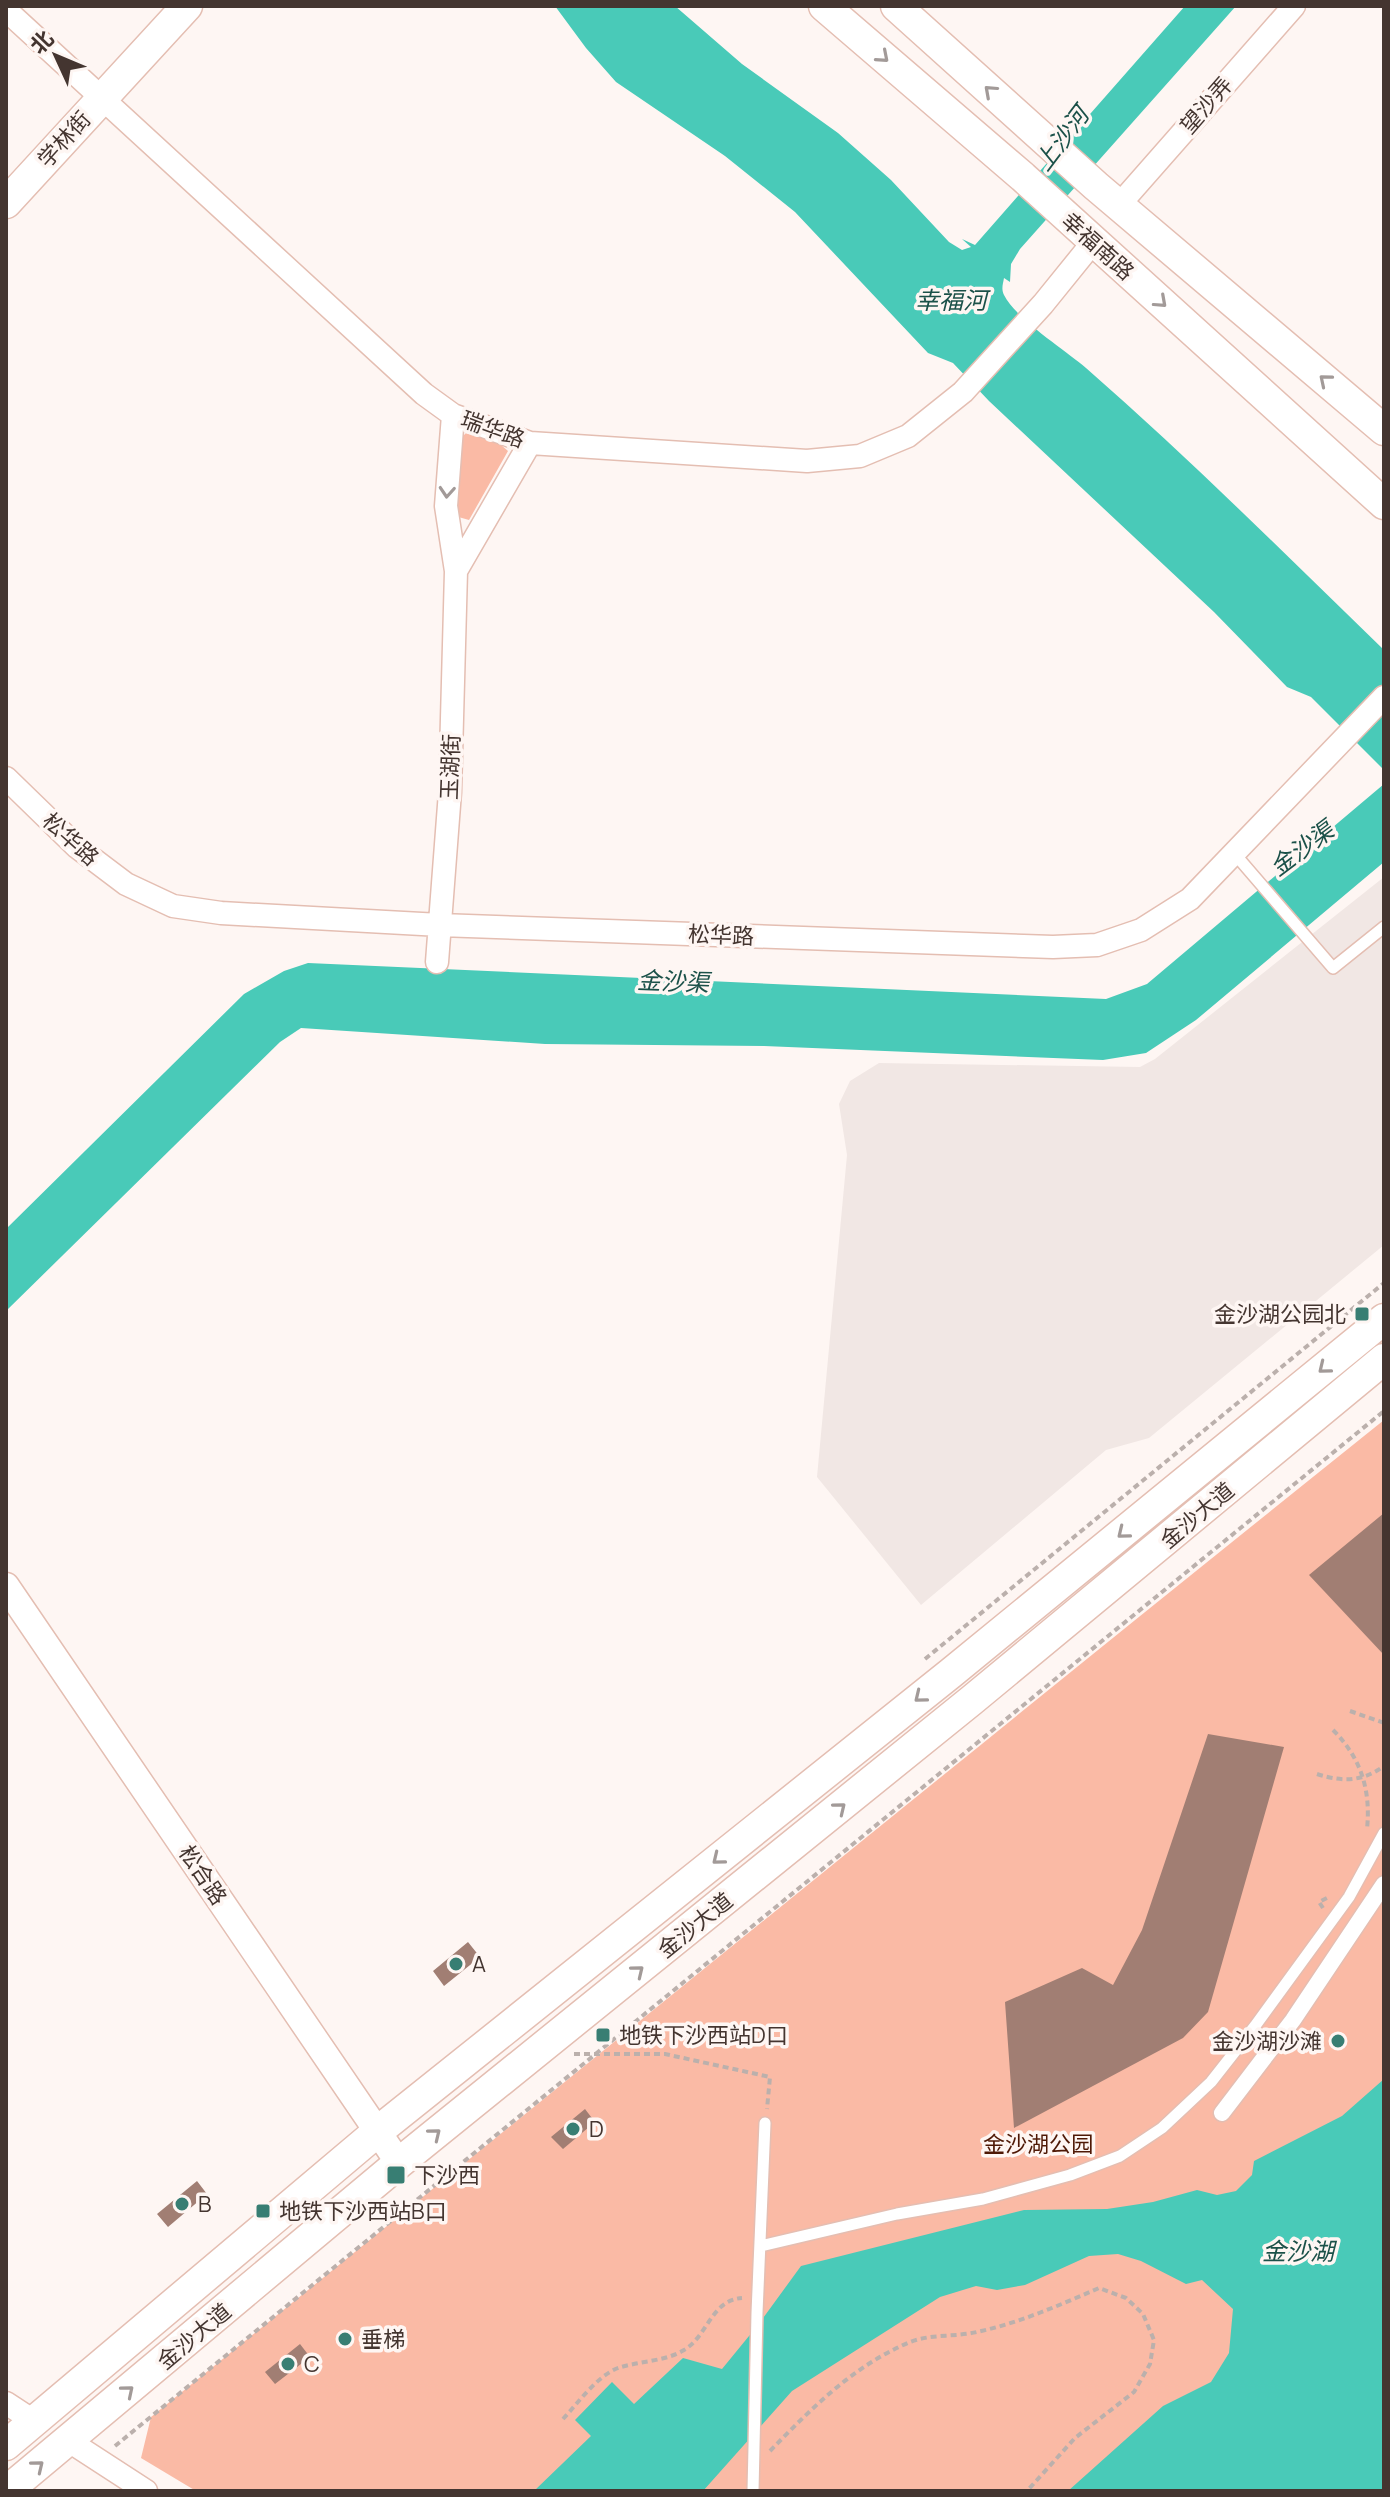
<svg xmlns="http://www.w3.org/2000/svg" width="1390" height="2497" font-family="Manrope,'Noto Sans SC',sans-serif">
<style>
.built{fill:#f1e7e4}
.green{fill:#fabaa5}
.water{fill:#49cab8}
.building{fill:#a17e73}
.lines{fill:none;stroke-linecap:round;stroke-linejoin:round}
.service-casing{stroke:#e4beb2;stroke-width:14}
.pedestrian-casing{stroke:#e4beb2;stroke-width:19}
.minor-casing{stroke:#e4beb2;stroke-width:25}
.tertiary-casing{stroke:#e4beb2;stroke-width:29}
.secondary-casing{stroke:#e4beb2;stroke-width:33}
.path{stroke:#bbb0ac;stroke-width:4;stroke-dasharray:6 4;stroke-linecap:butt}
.service{stroke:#fff;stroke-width:11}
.pedestrian{stroke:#fff;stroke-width:16}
.minor{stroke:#fff;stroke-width:22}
.tertiary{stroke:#fff;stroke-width:26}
.secondary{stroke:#fff;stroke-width:30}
.oneway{stroke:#a29a98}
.poi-dot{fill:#387e73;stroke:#fef6f3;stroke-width:3}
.labels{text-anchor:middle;stroke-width:7;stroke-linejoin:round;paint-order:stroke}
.street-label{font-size:22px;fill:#443530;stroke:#fef6f3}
.poi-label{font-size:22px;fill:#443530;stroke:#fef6f3;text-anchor:start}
.park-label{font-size:22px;fill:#4e1805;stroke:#fef6f3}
.water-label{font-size:24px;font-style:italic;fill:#1b5149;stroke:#fef6f3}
</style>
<rect width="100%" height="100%" fill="#fef6f3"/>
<path class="built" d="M1384 877V1245L1149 1438 1106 1450 921 1605 817 1477 847 1155 839 1104 850 1081 879 1063 1140 1067 1155 1059Z"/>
<path class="green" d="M467 432 493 438 508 451 469 520 455 516 460 439Z
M1384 1420V2491H196L141 2458 151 2417C562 2085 971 1751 1384 1420Z"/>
<path class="water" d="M555 6H675L742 64 838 133 891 180 949 242 962 250 971 247 962 239 975 245 1185 6H1236L1020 249 1011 264 1010 282 1004 278C1003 284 1001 289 1004 295 1017 320 1064 349 1086 368 1189 458 1286 555 1384 650V770L1311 697 1287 687 1214 612 989 401 953 363 928 353 795 212 725 156 616 82 586 48Z
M1384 784V862L1196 1020 1146 1053 1103 1060 764 1046 545 1044 301 1028 280 1042 6 1311V1229L244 994 284 971 308 963 1106 999 1147 984Z
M1384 2079V2491H1068L1163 2406 1211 2382 1229 2353 1233 2309 1202 2280 1186 2284 1141 2261 1118 2254 1089 2256 1025 2285 997 2290 976 2286 940 2297 792 2391 703 2491H534L591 2436 575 2420 612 2382 634 2404 683 2358 722 2369 758 2325 801 2266 1024 2210 1107 2209 1153 2202 1197 2190 1217 2195 1236 2191 1252 2175 1254 2161 1342 2116Z"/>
<path class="building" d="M1384 1513V1655L1309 1575Z
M1208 1734 1284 1747 1208 2012 1183 2038 1014 2128 1005 2002 1082 1968 1113 1985 1142 1930Z
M468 1942 480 1957 444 1986 433 1971Z
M585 2109 595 2122 563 2149 551 2137Z
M197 2181 207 2194 168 2227 157 2214Z
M300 2344 310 2357 275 2384 265 2372Z"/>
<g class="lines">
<g class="service-casing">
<path id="service" d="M1234 853 1333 968 1384 927
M761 2246 897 2214 983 2199 1070 2175 1120 2156 1162 2128 1211 2082 1255 2026 1349 1897 1384 1833
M753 2491 757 2313 765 2123"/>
</g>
<g class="pedestrian-casing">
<path id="pedestrian" d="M1222 2113 1293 2020 1384 1884"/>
</g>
<g class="minor-casing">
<path id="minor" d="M6 10 424 394 453 415 530 443 807 461 860 456 908 436 963 392 1043 304 1094 241
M1119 205 1294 6
M456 571 530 443
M6 778 77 847 126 884 173 906 221 913 440 925 1053 947 1097 945 1141 930 1190 899 1384 697
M437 962 450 792 456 571 446 506 453 415
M6 2403 35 2422
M69 2441 146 2491"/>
</g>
<g class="tertiary-casing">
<path id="tertiary" d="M6 1586 399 2163"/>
</g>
<g class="secondary-casing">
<path id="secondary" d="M824 6 1023 177 1384 504
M896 6 1096 186 1384 430
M6 203 187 6
M6 2445 377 2132 951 1673 1384 1319
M7 2491 399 2163 972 1700 1384 1359"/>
</g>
<path class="path" d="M925 1659 1384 1283
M1350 1711 1384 1723
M1333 1730C1361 1758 1371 1790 1367 1829
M1317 1774C1342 1782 1362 1782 1384 1766
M1323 1908 1319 1902 1329 1897
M574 2054H665L770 2077 767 2109
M563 2419C578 2403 597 2376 618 2368 639 2361 664 2362 684 2350 708 2336 711 2300 742 2298
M115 2446 1384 1411
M770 2451C812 2408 853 2366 910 2342 930 2334 956 2337 977 2332 1019 2323 1060 2305 1099 2288L1126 2298 1143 2314 1154 2340 1150 2364 1134 2392 1075 2438 1027 2491"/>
<use href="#service" class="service"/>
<use href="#pedestrian" class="pedestrian"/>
<use href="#minor" class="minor"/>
<use href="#tertiary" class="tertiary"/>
<use href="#secondary" class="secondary"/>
</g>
<defs><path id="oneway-chevron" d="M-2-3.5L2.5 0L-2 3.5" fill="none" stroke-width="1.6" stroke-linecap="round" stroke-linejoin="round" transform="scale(2)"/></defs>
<g class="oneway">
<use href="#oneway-chevron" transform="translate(883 57) rotate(41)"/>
<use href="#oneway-chevron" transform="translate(990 91) rotate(-138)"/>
<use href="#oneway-chevron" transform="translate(1161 302) rotate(42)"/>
<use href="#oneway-chevron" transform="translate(1325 380) rotate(-140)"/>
<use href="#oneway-chevron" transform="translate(447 492) rotate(94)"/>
<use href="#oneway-chevron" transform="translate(1324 1368) rotate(141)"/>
<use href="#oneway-chevron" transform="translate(1123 1533) rotate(141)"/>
<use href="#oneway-chevron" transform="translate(920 1697) rotate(141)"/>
<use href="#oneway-chevron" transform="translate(840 1808) rotate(-39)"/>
<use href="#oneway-chevron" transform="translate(718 1859) rotate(141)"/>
<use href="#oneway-chevron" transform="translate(638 1971) rotate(-39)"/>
<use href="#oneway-chevron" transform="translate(435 2134) rotate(-39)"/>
<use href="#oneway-chevron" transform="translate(128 2391) rotate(-40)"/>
<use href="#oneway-chevron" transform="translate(38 2466) rotate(-39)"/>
</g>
<g class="poi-dot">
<rect x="1354" y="1306" width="16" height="16" rx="4"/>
<circle cx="456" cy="1964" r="8"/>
<rect x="595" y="2027" width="16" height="16" rx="4"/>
<circle cx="1338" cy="2041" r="8"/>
<circle cx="573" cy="2129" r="8"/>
<rect x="386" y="2165" width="20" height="20" rx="4"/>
<circle cx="182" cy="2204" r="8"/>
<rect x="255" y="2203" width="16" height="16" rx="4"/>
<circle cx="345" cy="2339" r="8"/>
<circle cx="288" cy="2364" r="8"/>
</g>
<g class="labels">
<g class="street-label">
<text transform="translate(1206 105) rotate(-49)" y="8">望沙弄</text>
<text transform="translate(64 139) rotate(-48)" y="8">学林街</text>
<text transform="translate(1098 246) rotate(42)" y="8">幸福南路</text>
<text transform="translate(493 429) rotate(20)" y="8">瑞华路</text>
<text transform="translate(450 767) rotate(-88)" y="8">玉湖街</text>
<text transform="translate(71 839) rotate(42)" y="8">松华路</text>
<text transform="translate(721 935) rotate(2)" y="8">松华路</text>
<text transform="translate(1197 1515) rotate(-40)" y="8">金沙大道</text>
<text transform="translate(203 1875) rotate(56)" y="8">松合路</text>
<text transform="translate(695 1925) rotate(-39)" y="8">金沙大道</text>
<text transform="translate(194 2336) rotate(-40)" y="8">金沙大道</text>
</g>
<g class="poi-label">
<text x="1346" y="1322" text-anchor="end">金沙湖公园北</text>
<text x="472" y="1972">A</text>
<text x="619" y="2043">地铁下沙西站D口</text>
<text x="1322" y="2049" text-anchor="end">金沙湖沙滩</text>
<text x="589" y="2137">D</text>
<text x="414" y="2183">下沙西</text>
<text x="198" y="2212">B</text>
<text x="279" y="2219">地铁下沙西站B口</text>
<text x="361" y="2347">垂梯</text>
<text x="304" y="2372">C</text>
</g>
<g class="park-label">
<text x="1038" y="2152">金沙湖公园</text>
</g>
<g class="water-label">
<text transform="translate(1062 139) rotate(-53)" y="8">上沙河</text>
<text x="951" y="309">幸福河</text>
<text transform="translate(1302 849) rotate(-37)" y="8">金沙渠</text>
<text transform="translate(673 982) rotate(2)" y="8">金沙渠</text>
<text x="1298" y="2260">金沙湖</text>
</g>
</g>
<rect width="1390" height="2497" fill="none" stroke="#443530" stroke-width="16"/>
<g transform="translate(56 56) rotate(314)" stroke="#fef6f3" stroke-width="6" paint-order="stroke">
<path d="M0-6L14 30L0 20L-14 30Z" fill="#443530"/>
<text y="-12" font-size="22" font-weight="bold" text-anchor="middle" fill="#443530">北</text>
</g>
</svg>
